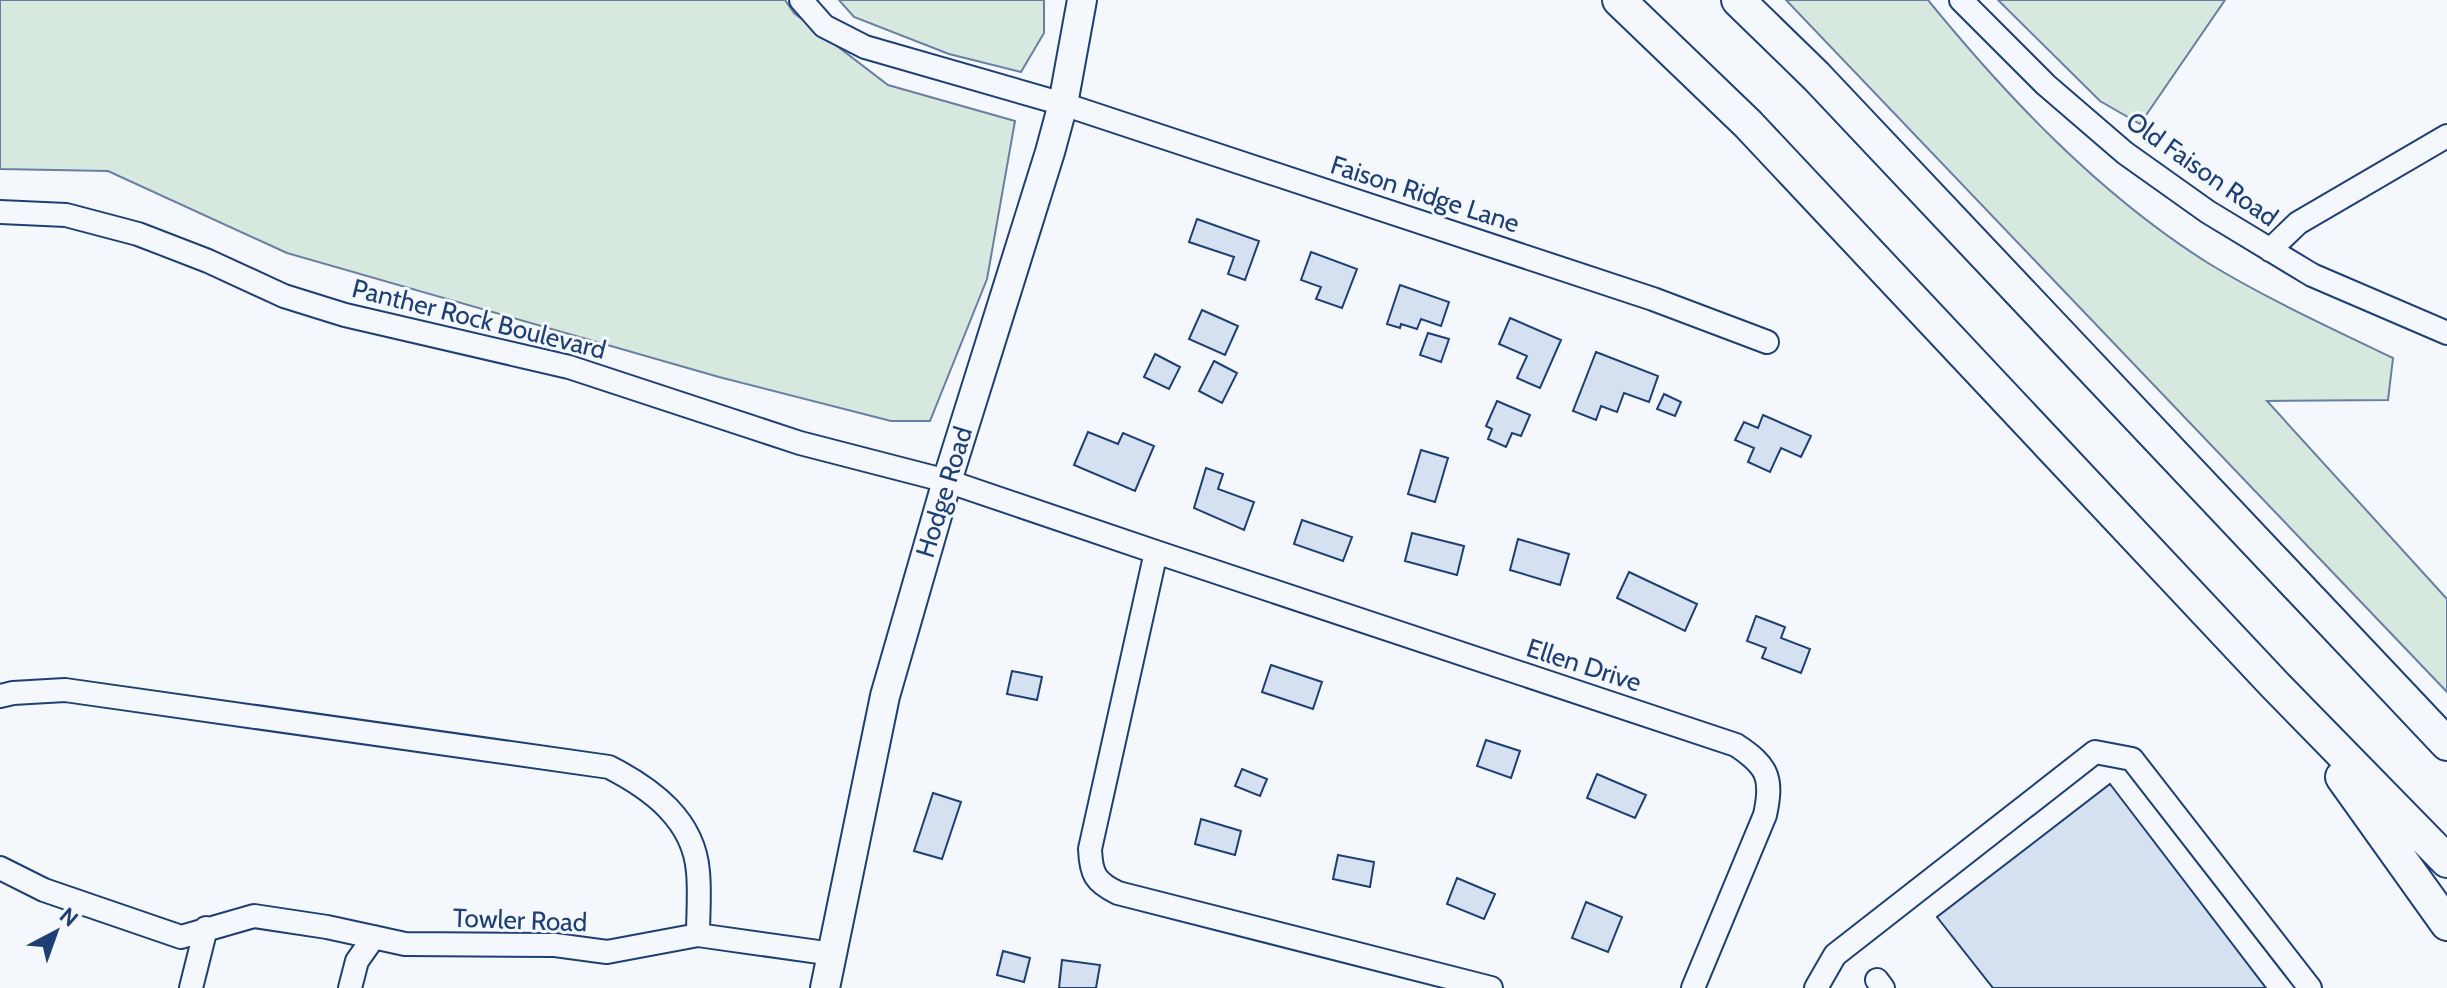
<svg xmlns="http://www.w3.org/2000/svg" width="2447" height="988" font-family="Cabin,sans-serif">
<style>
.green{fill:#d7e8df;stroke:#687fa3;stroke-width:2}
.building{fill:#d5e0f0;stroke:#1d3f73;stroke-width:2}
.lines{fill:none;stroke-linecap:round;stroke-linejoin:round}
.minor-casing{stroke:#1d3f73;stroke-width:26}
.major-casing{stroke:#1d3f73;stroke-width:32}
.highway-casing{stroke:#1d3f73;stroke-width:36}
.minor{stroke:#f4f7fb;stroke-width:22}
.major{stroke:#f4f7fb;stroke-width:28}
.highway{stroke:#f4f7fb;stroke-width:32}
.labels{text-anchor:middle;stroke-width:6;stroke-linejoin:round;paint-order:stroke}
.street-label{font-size:26px;fill:#1d3f73;stroke:#f4f7fb}
</style>
<rect width="100%" height="100%" fill="#f4f7fb"/>
<path class="green" d="M0 0H785L794 13 888 85 1015 121 987 279 930 421H891L719 377 287 253 108 171 0 169Z
M839 0H1044V33L1021 72 949 54 854 17Z
M1786 0H1928C2008 98 2100 195 2208 263 2267 299 2331 328 2393 358L2388 400 2267 401 2447 599V692Z
M1998 0H2225L2140 124 2100 101Z"/>
<path class="building" d="M1197 219 1259 241 1245 280 1228 274 1234 257 1189 242Z
M1311 252 1357 269 1342 308 1316 299 1321 287 1301 280Z
M1400 285 1449 302 1441 326 1421 319 1417 329 1401 324 1400 328 1387 324Z
M1202 310 1238 326 1225 355 1189 339Z
M1510 318 1561 340 1540 388 1517 378 1527 356 1499 344Z
M1428 333 1449 339 1441 362 1420 355Z
M1596 352 1658 376 1649 402 1624 393 1617 412 1601 406 1596 420 1573 411Z
M1155 354 1180 367 1169 389 1144 377Z
M1214 361 1237 373 1222 403 1199 391Z
M1664 394 1681 402 1675 416 1657 409Z
M1497 401 1530 415 1521 436 1512 433 1506 447 1488 439 1492 429 1486 426Z
M1763 415 1811 436 1801 457 1781 448 1770 472 1748 462 1754 448 1735 440 1744 422 1758 428Z
M1088 432 1118 444 1123 433 1154 446 1135 491 1074 465Z
M1421 450 1448 458 1435 502 1408 494Z
M1206 468 1223 474 1218 489 1254 502 1244 530 1194 508Z
M1302 520 1352 537 1343 561 1294 544Z
M1412 533 1464 546 1457 575 1405 561Z
M1518 539 1569 554 1560 585 1510 570Z
M1629 572 1697 604 1685 631 1617 598Z
M1756 616 1785 627 1781 638 1810 649 1801 673 1762 658 1766 648 1747 641Z
M1271 665 1322 682 1313 709 1262 692Z
M1012 671 1042 677 1037 700 1007 694Z
M1486 740 1520 751 1511 778 1477 766Z
M1242 769 1267 779 1260 796 1235 786Z
M1597 774 1646 795 1635 818 1587 798Z
M2110 784 2266 988H1993L1937 917Z
M933 793 961 802 942 859 914 851Z
M1201 819 1241 831 1235 855 1195 844Z
M1338 855 1374 862 1370 887 1333 879Z
M1457 878 1495 894 1484 919 1447 904Z
M1586 902 1622 917 1608 952 1572 938Z
M1003 951 1030 958 1024 982 997 975Z
M1062 960 1100 965 1096 988H1059Z"/>
<g class="lines">
<g class="minor-casing">
<path id="minor" d="M801 0 824 26 865 47 1063 104 1653 299 1767 342
M1961 0 2046 85 2125 153 2208 212 2312 275 2447 333
M0 212 66 215 138 234 208 261 284 296 345 315 569 367 800 443 947 481 1156 552
M2270 250 2298 223 2447 136
M0 696 13 693 65 690 609 767C652 789 694 820 698 872 700 893 698 915 698 935
M0 868 44 890 181 937 254 916 327 927 405 944 555 945 607 952 698 935 833 954
M1877 980 1883 988
M191 988 206 928
M350 988 357 961 374 937
M1491 988 1118 893C1095 882 1091 874 1090 849L1156 552 1736 745C1768 766 1773 778 1765 815L1693 988
M1816 988 1835 955 2095 752 2132 759 2310 988"/>
</g>
<g class="major-casing">
<path id="major" d="M825 988 885 696 947 481 1050 152 1063 104 1082 0"/>
</g>
<g class="highway-casing">
<path id="highway" d="M1619 0 1748 124 2274 684 2447 861
M1738 0 1816 76 2447 744
M2342 777 2447 924"/>
</g>
<use href="#minor" class="minor"/>
<use href="#major" class="major"/>
<use href="#highway" class="highway"/>
</g>
<g class="labels">
<g class="street-label">
<text transform="translate(2202 169) rotate(35)" y="9">Old Faison Road</text>
<text transform="translate(1425 194) rotate(18)" y="9">Faison Ridge Lane</text>
<text transform="translate(479 319) rotate(14)" y="9">Panther Rock Boulevard</text>
<text transform="translate(944 492) rotate(-73)" y="9">Hodge Road</text>
<text transform="translate(1584 665) rotate(18)" y="9">Ellen Drive</text>
<text transform="translate(520 920) rotate(2)" y="9">Towler Road</text>
</g>
</g>
<g transform="translate(56 932) rotate(41)" stroke="#f4f7fb" stroke-width="6" paint-order="stroke">
<path d="M0-6L14 30L0 20L-14 30Z" fill="#1d3f73"/>
<text y="-12" font-size="22" font-weight="bold" text-anchor="middle" fill="#1d3f73">N</text>
</g>
</svg>
